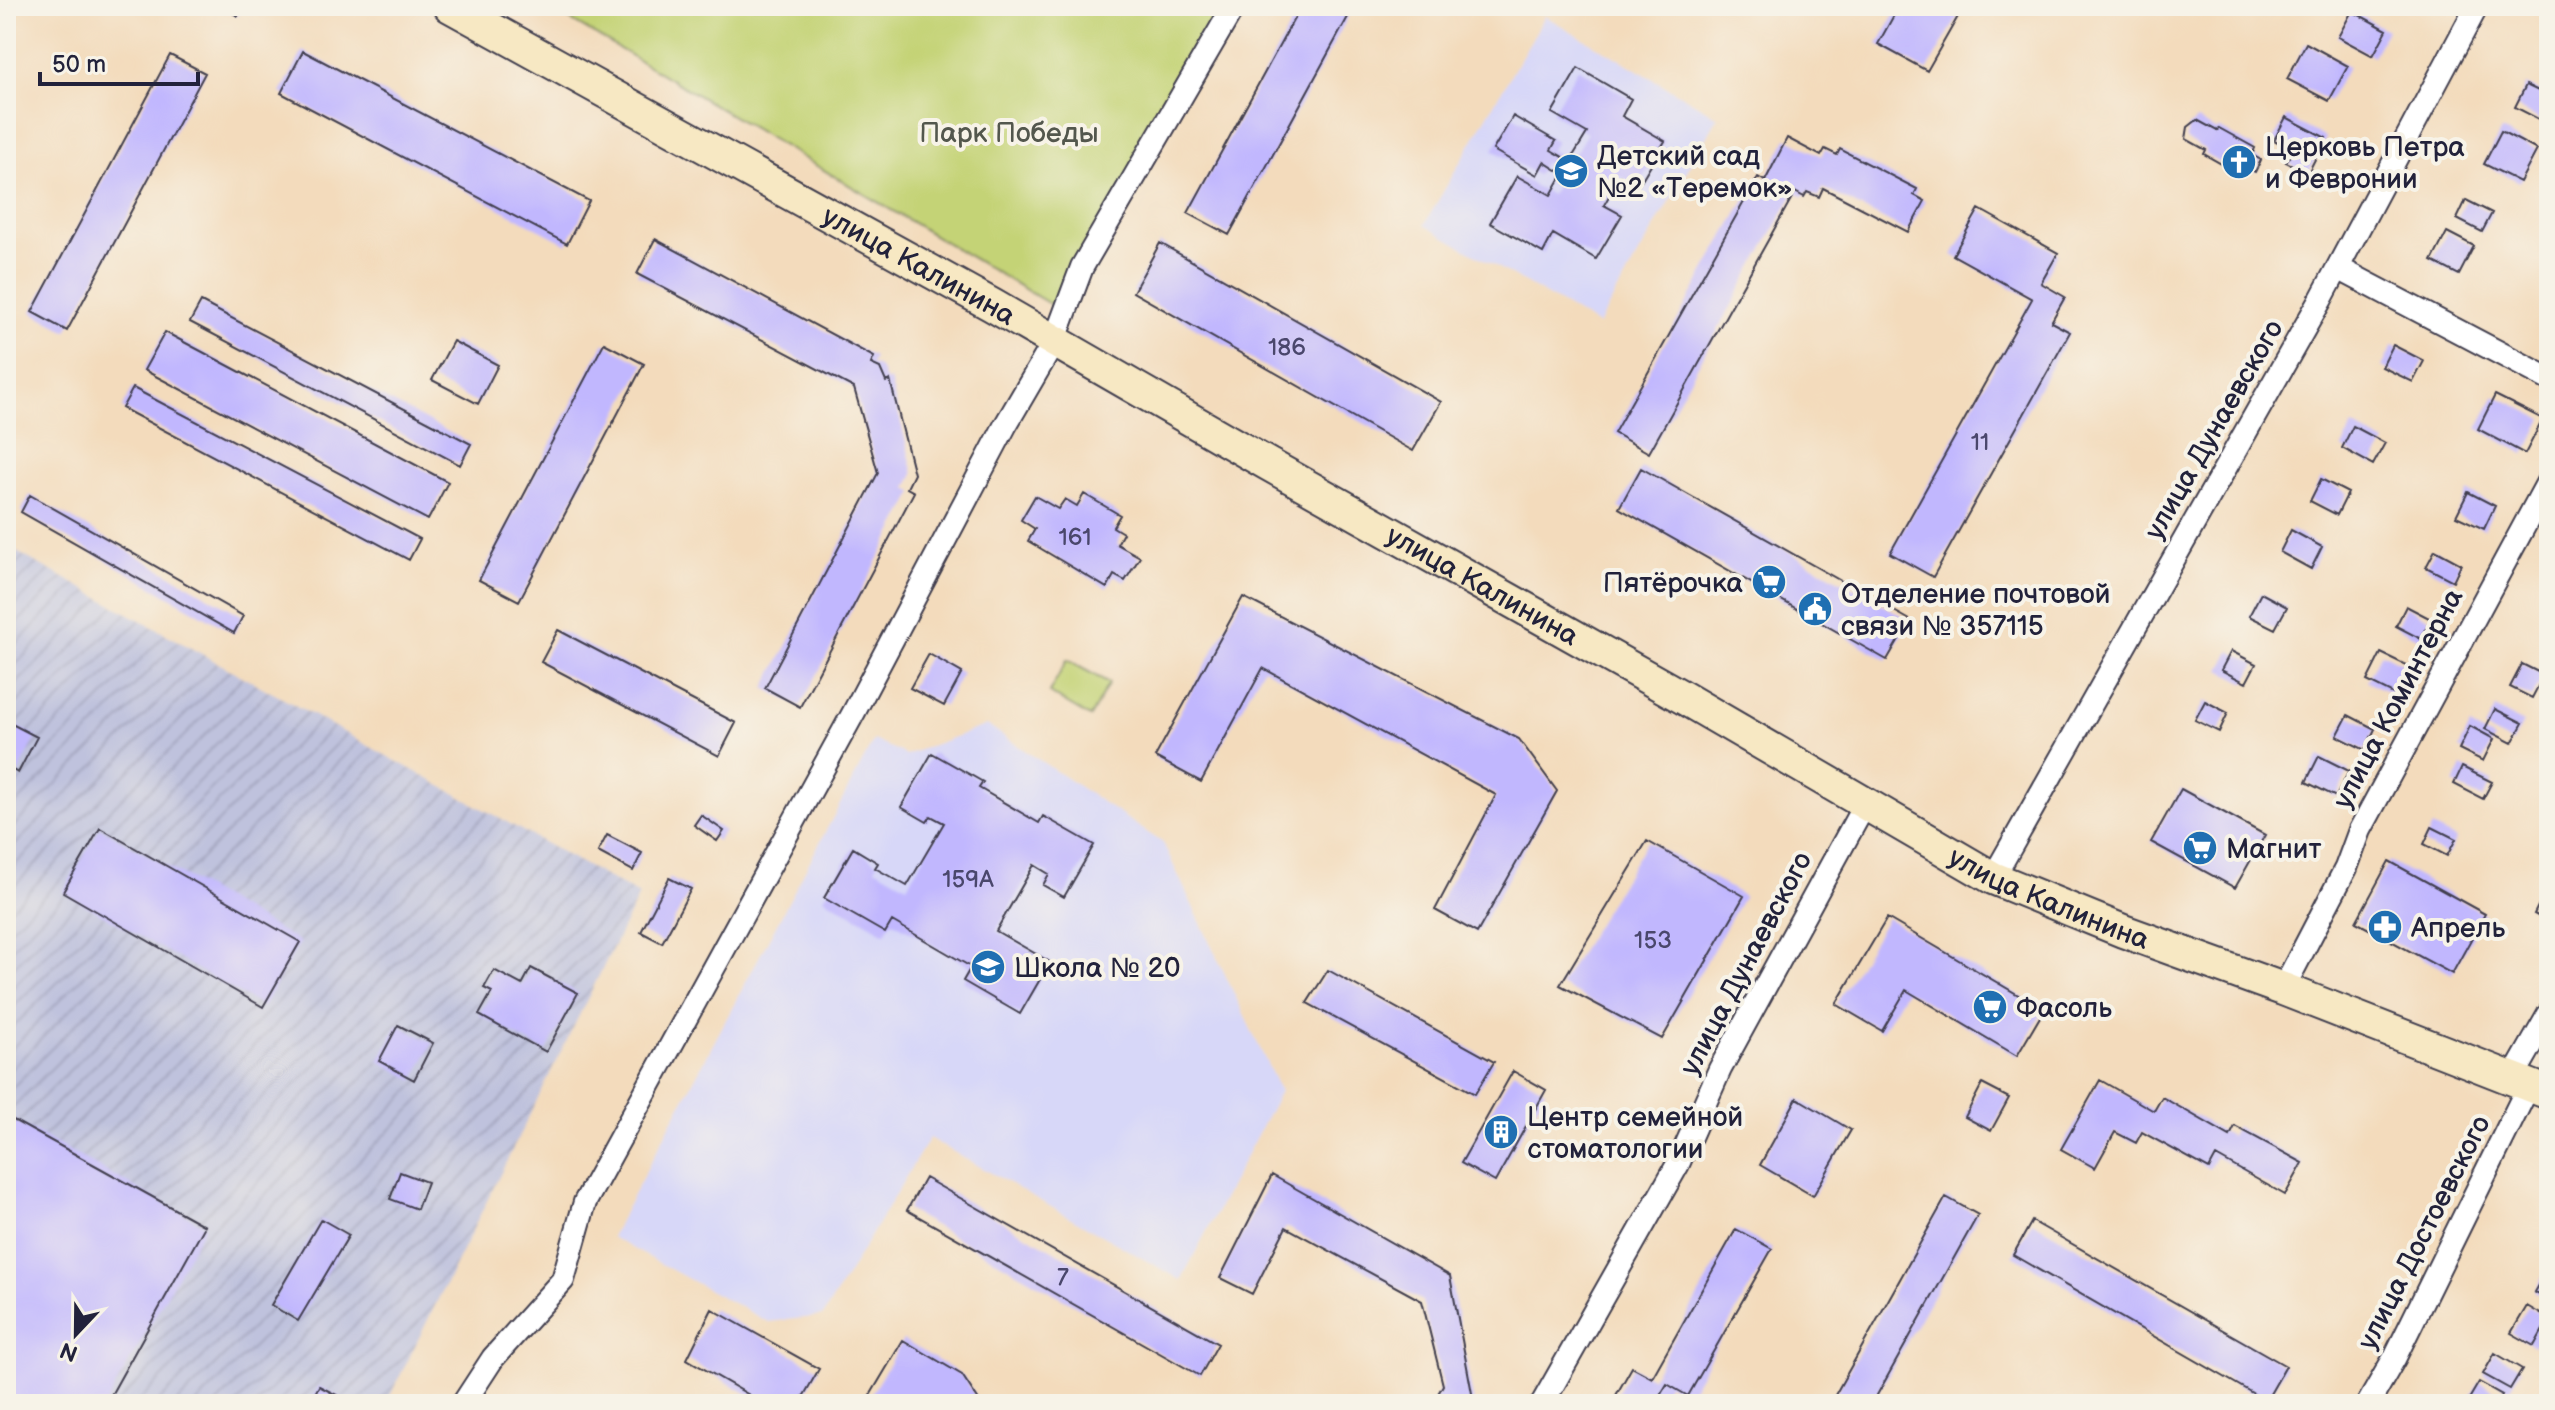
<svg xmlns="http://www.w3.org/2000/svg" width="2555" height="1410" font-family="'Balsamiq Sans',sans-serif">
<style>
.built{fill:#d7d7f8}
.industrial{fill:url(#industrial-furrows)}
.green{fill:#c4d376;stroke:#737a58;stroke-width:2}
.building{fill:#c1b7fe}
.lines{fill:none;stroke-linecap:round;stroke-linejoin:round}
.street-casing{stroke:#413e4e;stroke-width:26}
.secondary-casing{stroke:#413e4e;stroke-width:36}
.street{stroke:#fff;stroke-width:22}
.secondary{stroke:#f7e8c3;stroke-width:32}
.labels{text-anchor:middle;stroke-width:8;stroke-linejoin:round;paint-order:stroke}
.number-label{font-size:24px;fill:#4a476c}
.park-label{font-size:28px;fill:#53574d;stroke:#f7f3e8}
.poi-label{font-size:28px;fill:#22223b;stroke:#f7f3e8;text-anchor:start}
.street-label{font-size:28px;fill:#22223b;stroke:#f7f3e8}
</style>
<defs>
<pattern id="industrial-furrows" width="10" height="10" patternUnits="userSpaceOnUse" patternTransform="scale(2)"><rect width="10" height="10" fill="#bfc2dd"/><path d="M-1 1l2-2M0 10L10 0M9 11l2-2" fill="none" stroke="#a4a6bf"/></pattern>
</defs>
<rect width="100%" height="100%" fill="#f7f3e8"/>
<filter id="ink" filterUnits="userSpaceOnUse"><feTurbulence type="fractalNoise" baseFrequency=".0125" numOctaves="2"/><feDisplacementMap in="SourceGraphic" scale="16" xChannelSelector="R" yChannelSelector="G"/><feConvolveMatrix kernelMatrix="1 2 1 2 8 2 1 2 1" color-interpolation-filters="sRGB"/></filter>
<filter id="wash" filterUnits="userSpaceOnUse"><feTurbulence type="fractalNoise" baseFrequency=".006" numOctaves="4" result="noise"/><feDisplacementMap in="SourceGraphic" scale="32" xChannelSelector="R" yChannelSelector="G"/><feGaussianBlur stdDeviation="1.8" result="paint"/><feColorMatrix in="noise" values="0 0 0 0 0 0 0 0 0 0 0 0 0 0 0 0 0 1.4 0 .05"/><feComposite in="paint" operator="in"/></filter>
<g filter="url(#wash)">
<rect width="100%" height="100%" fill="#f3dbbc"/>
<path class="built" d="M1545 16 1718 117 1598 325 1424 225Z
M987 725 1163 843 1280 1091 1181 1280 929 1138 823 1316 768 1322 611 1237 874 740 906 755Z"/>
<path class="industrial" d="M6 546 639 895 386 1404H6Z"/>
<path class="green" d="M547 6H1231L1053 306Z
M1067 660 1109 683 1090 717 1049 693Z"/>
<g id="blocks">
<path class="building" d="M219 6H243L238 16Z
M1301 6H1354L1229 235 1188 213Z
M1899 6H1964L1927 71 1878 44Z
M2352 11 2387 30 2373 56 2338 37Z
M2306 43 2348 66 2329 101 2287 79Z
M303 51 589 201 567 244 281 93Z
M170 55 205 73 67 331 32 312Z
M1578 68 1631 99 1622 116 1665 141 1638 186 1620 176 1604 205 1622 215 1596 259 1553 234 1543 253 1490 223 1517 176 1551 195 1563 174 1544 162 1537 175 1493 150 1513 116 1556 141 1551 150 1570 161 1587 133 1552 113Z
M2526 85 2549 96V107L2542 121 2515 107Z
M2286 117 2326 138 2308 173 2286 162 2293 150 2274 140Z
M2197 120 2217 131 2219 128 2255 148 2252 155 2261 160 2255 172 2245 167 2241 175 2204 154 2206 150 2186 139 2188 127Z
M2501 131 2537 150 2520 182 2484 164Z
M1787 138 1821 156 1825 149 1837 155 1840 149 1917 189 1914 195 1925 201 1908 232 1823 188 1819 197 1807 192 1804 197 1795 192 1649 453 1614 433 1758 177 1765 181Z
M2466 200 2492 213 2482 232 2457 219Z
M1979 209 2058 253 2041 283 2065 297 2051 322 2070 332 1933 577 1890 553 2032 299 1953 255Z
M2447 232 2474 246 2459 275 2432 261Z
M655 239 874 357 871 364 880 368 886 382 890 380 914 474 907 488 914 492 800 707 765 688 878 473 854 388 637 274Z
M1160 243 1441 402 1413 451 1133 292Z
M201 302 471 444 460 465 190 322Z
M165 332 448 482 428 520 144 370Z
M453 341 498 365 478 404 432 380Z
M604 343 644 364 519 601 479 580Z
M2393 345 2424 361 2413 382 2382 367Z
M133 388 420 539 409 560 122 408Z
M2495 395 2543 419 2525 454 2478 429Z
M2353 426 2385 443 2373 465 2342 448Z
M1641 468 1910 620 1887 660 1619 508Z
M2321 479 2348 493 2337 515 2310 501Z
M2468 492 2495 506 2484 529 2456 516Z
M1084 494 1120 515 1113 527 1123 533 1117 544 1140 557 1125 581 1114 575 1107 588 1028 541 1035 529 1021 520 1035 496 1058 509 1065 499 1077 506Z
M30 495 243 616 234 633 21 512Z
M2291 530 2322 547 2311 569 2280 552Z
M2435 550 2461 564 2453 581 2426 567Z
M2261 593 2287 607 2275 629 2249 616Z
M1243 597 1519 739 1557 791 1477 933 1435 910 1496 795 1263 668 1201 782 1155 757Z
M2406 606 2431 619 2421 639 2396 626Z
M558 630 736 723 719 756 541 662Z
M2231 651 2256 664 2246 683 2221 670Z
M2381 653 2410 667 2395 695 2367 681Z
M929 654 962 673 944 706 910 688Z
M2522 664 2544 675 2532 698 2510 687Z
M2205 701 2228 713 2219 732 2195 720Z
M2495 709 2523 723 2512 743 2485 729Z
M2348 715 2375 729 2365 750 2337 736Z
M6 721 37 737 18 773 6 766Z
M2470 726 2494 739 2483 761 2459 749Z
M932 753 983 782 979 788 1039 823 1043 816 1094 845 1064 897 1043 885 1049 874 1034 865 996 931 1050 962 1020 1014 963 981 971 967 892 921 885 933 824 898 853 848 878 863 875 868 907 886 944 823 931 816 927 822 901 807Z
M2319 756 2349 771 2336 797 2306 782Z
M2462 767 2492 782 2483 799 2454 784Z
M2181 789 2265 835 2235 888 2151 842Z
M701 815 724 831 717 841 694 825Z
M2432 827 2456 839 2447 856 2424 844Z
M100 828 300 942 263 1007 63 892Z
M607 835 642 853 633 871 598 852Z
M1647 841 1744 896 1662 1039 1560 985Z
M2389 861 2485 914 2452 974 2356 922Z
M669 878 691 889 662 943 641 932Z
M2549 884V922L2534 914Z
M1887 918 2044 1010 2017 1056 1906 990 1882 1031 1836 1004Z
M531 968 578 993 546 1052 479 1015 492 992 484 988 494 970 522 985Z
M1328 970 1494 1062 1475 1094 1307 1003Z
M398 1025 433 1043 414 1080 379 1061Z
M1513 1071 1546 1090 1495 1182 1461 1163Z
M2100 1080 2154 1111 2162 1097 2230 1136 2235 1126 2303 1163 2285 1195 2216 1156 2209 1169 2142 1132 2136 1143 2115 1132 2095 1168 2061 1149Z
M1982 1084 2009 1098 1991 1131 1965 1117Z
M1797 1098 1851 1130 1813 1196 1760 1165Z
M6 1116 205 1226 106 1404H47L39 1399 36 1404H6Z
M400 1172 427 1182 417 1209 390 1199Z
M1272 1175 1450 1276 1474 1404H1432L1443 1385 1422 1301 1286 1227 1252 1294 1220 1278Z
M925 1178 1218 1344 1200 1376 907 1210Z
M1946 1197 1978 1215 1872 1404H1830Z
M321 1219 349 1235 298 1321 271 1305Z
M2032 1221 2286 1366 2266 1401 2013 1255Z
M1736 1229 1772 1249 1688 1396 1667 1384 1655 1404H1611L1632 1367 1652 1378Z
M2545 1273 2549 1275V1300L2534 1292Z
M2527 1306 2549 1319 2534 1346 2511 1333Z
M712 1309 819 1369 799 1404H765L687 1359Z
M903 1340 962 1375 981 1404H865Z
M2495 1353 2522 1369 2510 1389 2483 1374Z
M2479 1382 2502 1395 2497 1404H2466Z
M319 1386 354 1404H309Z"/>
</g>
</g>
<g filter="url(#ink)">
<use href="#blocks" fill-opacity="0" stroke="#413e4e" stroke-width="2"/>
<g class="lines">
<g class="street-casing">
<path id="street" d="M2338 268 2549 379
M1993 878 2321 299 2477 6
M2283 989 2346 868 2360 830 2549 480
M2512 1079 2549 1014
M463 1404 493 1358 563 1280 585 1202 854 712 1005 426 1054 342 1082 267 1234 6
M1542 1404 1678 1164 1720 1069 1865 804
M2368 1404 2395 1357 2529 1085"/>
</g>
<g class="secondary-casing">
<g id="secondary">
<path id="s1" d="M450 6 992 305 1266 463 1684 698 1993 878 2123 931 2283 989 2549 1093"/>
</g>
</g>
<use href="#street" class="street"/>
<use href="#secondary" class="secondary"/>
</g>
</g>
<defs>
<g id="church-disc" transform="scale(1.8)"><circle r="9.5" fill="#1f6fb2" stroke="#f7f3e8"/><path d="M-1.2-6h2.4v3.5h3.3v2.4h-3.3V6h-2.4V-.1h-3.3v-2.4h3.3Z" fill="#fff"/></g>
<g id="school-disc" transform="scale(1.8)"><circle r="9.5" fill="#1f6fb2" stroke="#f7f3e8"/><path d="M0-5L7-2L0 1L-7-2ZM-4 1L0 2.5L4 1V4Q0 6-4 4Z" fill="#fff"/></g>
<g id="supermarket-disc" transform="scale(1.8)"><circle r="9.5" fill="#1f6fb2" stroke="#f7f3e8"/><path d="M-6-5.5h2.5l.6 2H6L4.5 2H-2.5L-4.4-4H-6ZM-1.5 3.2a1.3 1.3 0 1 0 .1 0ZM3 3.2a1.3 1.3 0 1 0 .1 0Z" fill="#fff"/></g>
<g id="civic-disc" transform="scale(1.8)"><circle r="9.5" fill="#1f6fb2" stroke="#f7f3e8"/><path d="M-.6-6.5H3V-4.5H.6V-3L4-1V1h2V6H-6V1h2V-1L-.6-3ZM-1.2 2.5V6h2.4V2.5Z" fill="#fff"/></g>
<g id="pharmacy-disc" transform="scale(1.8)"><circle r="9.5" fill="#1f6fb2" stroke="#f7f3e8"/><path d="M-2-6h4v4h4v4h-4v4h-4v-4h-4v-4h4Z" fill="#fff"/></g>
<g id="building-disc" transform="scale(1.8)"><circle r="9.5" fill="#1f6fb2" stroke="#f7f3e8"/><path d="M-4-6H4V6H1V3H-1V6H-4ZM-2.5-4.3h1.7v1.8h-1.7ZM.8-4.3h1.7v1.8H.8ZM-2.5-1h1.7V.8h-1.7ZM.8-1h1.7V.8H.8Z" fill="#fff"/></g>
</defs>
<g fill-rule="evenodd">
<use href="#church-disc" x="2239" y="162"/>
<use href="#school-disc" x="1571" y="171"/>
<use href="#supermarket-disc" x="1769" y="582"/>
<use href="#civic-disc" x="1815" y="609"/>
<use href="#supermarket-disc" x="2200" y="848"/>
<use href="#pharmacy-disc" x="2385" y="927"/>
<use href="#school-disc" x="988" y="967"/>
<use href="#supermarket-disc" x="1990" y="1007"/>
<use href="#building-disc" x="1501" y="1132"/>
</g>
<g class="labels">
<g class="number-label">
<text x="1287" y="355">186</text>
<text x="1980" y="450">11</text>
<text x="1075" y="545">161</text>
<text x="968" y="887">159А</text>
<text x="1653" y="948">153</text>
<text x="1063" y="1285">7</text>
</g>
<g class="park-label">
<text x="1009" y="142">Парк Победы</text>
</g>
<g class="poi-label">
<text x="2265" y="156">Церковь Петра<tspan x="2265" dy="32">и Февронии</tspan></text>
<text x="1597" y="165">Детский сад<tspan x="1597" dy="32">№2 «Теремок»</tspan></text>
<text x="1743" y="592" text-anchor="end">Пятёрочка</text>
<text x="1841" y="603">Отделение почтовой<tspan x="1841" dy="32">связи № 357115</tspan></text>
<text x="2226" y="858">Магнит</text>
<text x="2411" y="937">Апрель</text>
<text x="1014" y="977">Школа № 20</text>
<text x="2016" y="1017">Фасоль</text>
<text x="1527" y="1126">Центр cемейной<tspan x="1527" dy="32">cтоматологии</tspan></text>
</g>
<g class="street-label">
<text dy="10" stroke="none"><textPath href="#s1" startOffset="536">улица Калинина</textPath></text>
<text transform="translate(2213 429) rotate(-60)" y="10">улица Дунаевского</text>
<text dy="10" stroke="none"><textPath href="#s1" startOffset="1184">улица Калинина</textPath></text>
<text transform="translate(2397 698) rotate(-62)" y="10">улица Коминтерна</text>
<text dy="10" stroke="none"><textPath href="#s1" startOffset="1832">улица Калинина</textPath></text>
<text transform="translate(1745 963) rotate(-62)" y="10">улица Дунаевского</text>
<text transform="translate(2423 1232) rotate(-63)" y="10">улица Достоевского</text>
</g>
</g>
<rect width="2555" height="1410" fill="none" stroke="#f7f3e8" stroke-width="32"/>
<g transform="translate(76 1334) rotate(202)" stroke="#f7f3e8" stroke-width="6" paint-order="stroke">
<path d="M0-6L14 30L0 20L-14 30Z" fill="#22223b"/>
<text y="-12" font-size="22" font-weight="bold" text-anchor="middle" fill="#22223b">N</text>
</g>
<path d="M40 72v12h158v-12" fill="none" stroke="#22223b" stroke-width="4"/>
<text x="52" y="72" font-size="24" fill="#22223b" stroke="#f7f3e8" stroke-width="6" paint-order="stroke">50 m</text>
</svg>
